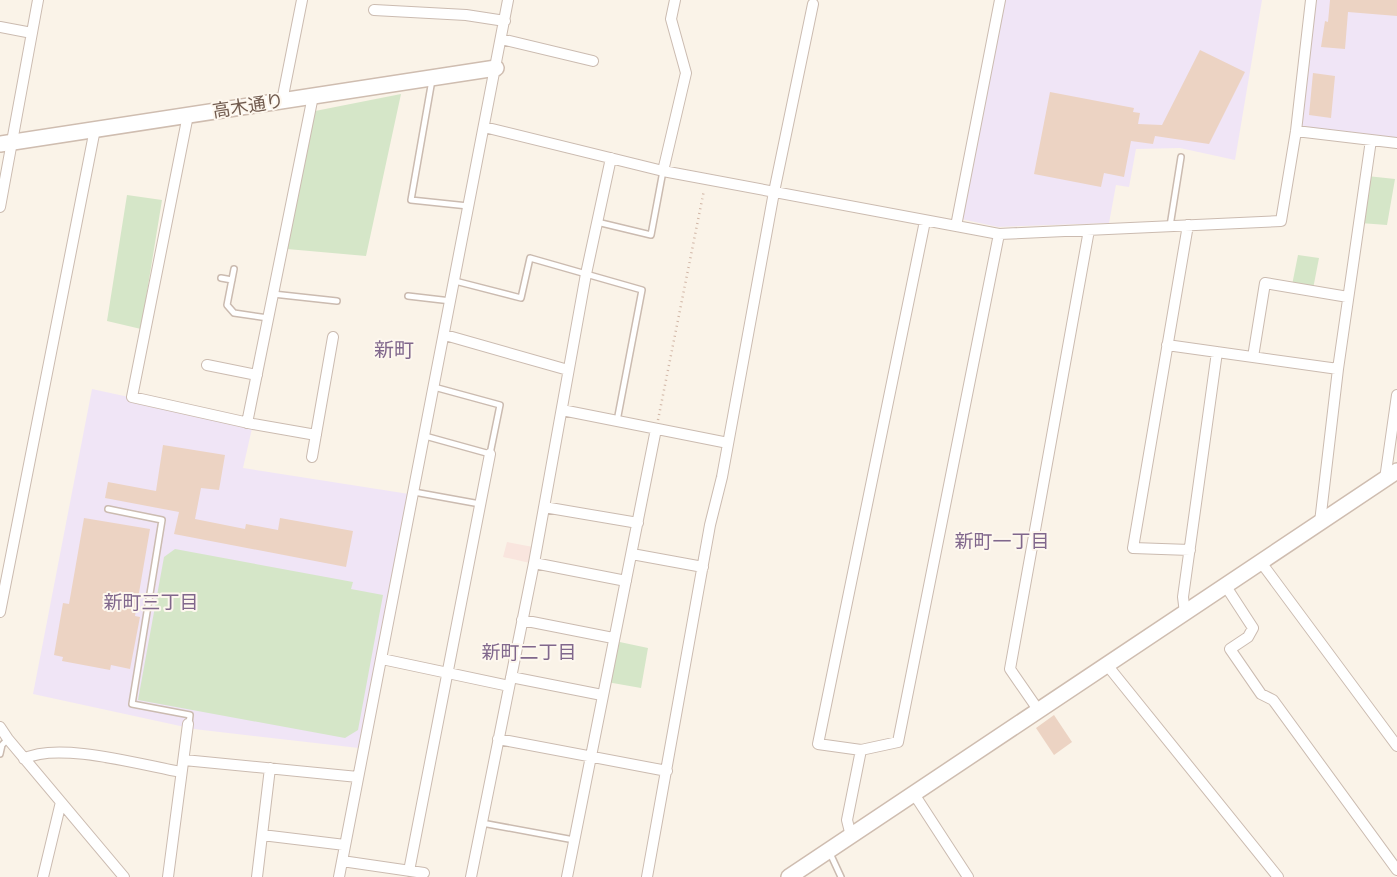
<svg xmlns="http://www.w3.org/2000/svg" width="1397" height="877" font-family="Jost,'Noto Sans JP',sans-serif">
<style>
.commercial{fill:#f9e5de}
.education{fill:#f0e5f6}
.green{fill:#d5e6c8}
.building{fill:#ecd3c3}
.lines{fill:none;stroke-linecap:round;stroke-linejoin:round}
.lane-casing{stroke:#cbbbb0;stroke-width:8}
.street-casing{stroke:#cbbbb0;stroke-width:12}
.secondary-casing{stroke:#cfbdb0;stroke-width:18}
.path{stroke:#d1b6a6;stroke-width:2.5;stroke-dasharray:1 4;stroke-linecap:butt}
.lane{stroke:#fff;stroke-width:5}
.street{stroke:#fff;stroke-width:10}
.secondary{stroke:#fff;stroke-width:15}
.labels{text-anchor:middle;stroke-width:4;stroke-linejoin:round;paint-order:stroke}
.street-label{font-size:18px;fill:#715b4f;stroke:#fdf7ee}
.neighbourhood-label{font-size:19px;fill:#80678c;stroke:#fdf7ee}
.quarter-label{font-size:20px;fill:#80678c;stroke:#fdf7ee}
</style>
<rect width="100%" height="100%" fill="#faf3e8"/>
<path class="commercial" d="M507 542 533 547 530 563 503 557Z"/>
<path class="education" d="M1004 0H1262L1235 160 1180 148 1136 149 1129 187 1116 185 1109 223 998 227 961 219Z
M1315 0H1397V138L1299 127Z
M92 389 253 424 243 468 409 494 359 748 194 729 33 694Z"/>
<path class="green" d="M401 94 366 256 287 249 310 112Z
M1367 176 1395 179 1387 225 1360 223Z
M127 195 162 200 141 329 107 321Z
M1298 255 1319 258 1313 289 1292 285Z
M175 549 353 582 351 589 383 595 358 730 345 738 138 700 164 557Z
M615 641 648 648 641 688 607 682Z"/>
<path class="building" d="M1330 0H1397V16L1348 12 1345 49 1321 47 1325 21 1328 22Z
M1200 50 1245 72 1209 144 1155 136 1153 144 1131 141 1124 177 1104 173 1101 187 1034 174 1050 92 1134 108 1133 112 1140 113 1138 124 1162 125Z
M1313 73 1335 76 1331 118 1309 115Z
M163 445 225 455 219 490 201 488 195 519 245 529 246 524 278 530 280 518 353 531 346 567 174 534 179 512 105 498 108 482 156 491Z
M84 518 150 529 135 616 140 617 130 669 111 665 110 670 62 661 63 657 54 655 63 603 69 604Z
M1054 715 1072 742 1054 755 1036 728Z"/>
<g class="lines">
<g class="lane-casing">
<path id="lane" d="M432 80 411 200 468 206
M597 222 651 235 663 171
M1170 226 1181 157
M234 269 227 305 234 313 268 318
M221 278 232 280
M455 281 521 298 530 258 642 290 617 421
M273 294 337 301
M408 296 451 301
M425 436 490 454 500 405 434 387
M414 492 480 504
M108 509 162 520 132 704 190 715 189 724
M0 754 2 745 8 739
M482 823 574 840
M829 851 841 877"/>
</g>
<g class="street-casing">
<path id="street" d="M374 10 466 15 505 21
M0 27 32 33
M501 39 593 61
M282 101 302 0
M188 115 132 397 253 424 316 435
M484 127 663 171 999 234 1281 221 1296 131 1311 0
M1296 131 1397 143
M663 171 686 73 671 19 675 0
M0 207 38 0
M1188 225 1133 548 1190 550
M956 226 1000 0
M445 335 568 370
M1167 345 1338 369
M1253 357 1265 283 1348 297
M207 365 257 375
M562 410 728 443
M247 423 313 96
M312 457 333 337
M1385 479 1397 395
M544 507 638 523
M1320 522 1338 369 1371 140
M632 554 703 567
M1260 561 1397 746
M534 563 626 581
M1225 585 1253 628 1248 637 1230 649 1261 694 1273 700 1397 870
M0 612 95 129
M1185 613 1183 597 1217 352
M522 620 613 638
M382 659 509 686
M1107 665 1278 877
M511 677 602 695
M1039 711 1010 669 1089 230
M0 727 8 739 124 877
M498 739 667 771
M861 750 898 742 999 234
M24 759C57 741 142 765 181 772
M184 760 358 777
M914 794 968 877
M262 835 345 845
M851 836 847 820 861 750 818 744 925 221
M342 861 424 873
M409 871 490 454
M43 877 61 802
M168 877 188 724
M257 877 270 768
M339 877 508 0
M471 877 534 563 586 274 611 158
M567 877 656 429
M647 877 710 525 722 477 774 192 813 4"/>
</g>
<g class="secondary-casing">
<path id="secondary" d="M0 144 496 68
M789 877 1397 471"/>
</g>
<path class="path" d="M658 420 704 190"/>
<use href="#lane" class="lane"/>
<use href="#street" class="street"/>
<use href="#secondary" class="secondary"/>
</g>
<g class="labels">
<g class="street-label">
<text transform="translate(248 106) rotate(-9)" y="6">高木通り</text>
</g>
<g class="neighbourhood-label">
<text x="1002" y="548">新町一丁目</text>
<text x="151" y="609">新町三丁目</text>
<text x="529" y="659">新町二丁目</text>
</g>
<g class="quarter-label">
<text x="394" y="357">新町</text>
</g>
</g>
</svg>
